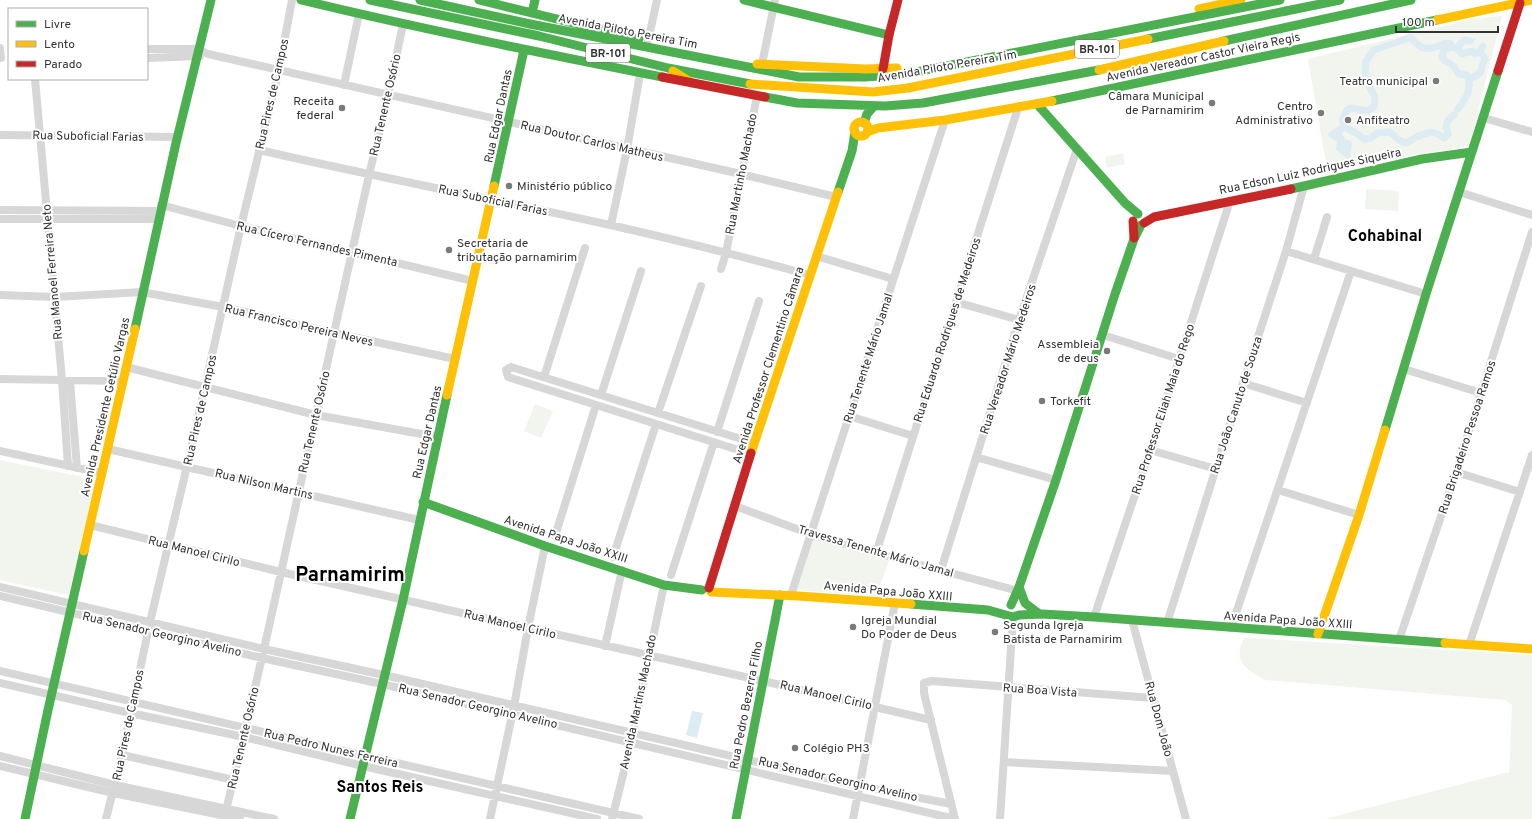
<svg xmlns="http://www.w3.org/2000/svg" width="1532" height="819" font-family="Overpass,sans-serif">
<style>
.green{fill:#f1f5ed}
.water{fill:#ddebf3}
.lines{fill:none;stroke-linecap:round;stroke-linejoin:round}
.stream{stroke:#ddebf3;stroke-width:2}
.canal{stroke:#ddebf3;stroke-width:7}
.street{stroke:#d7d7d7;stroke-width:8}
.fast{stroke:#4caf50;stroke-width:9}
.slow{stroke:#ffc107;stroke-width:9}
.jam{stroke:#c62828;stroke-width:9}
.fast-bridge{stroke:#4caf50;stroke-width:9}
.slow-bridge{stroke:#ffc107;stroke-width:9}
.poi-dot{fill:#7a7a7a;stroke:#fff;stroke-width:1.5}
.labels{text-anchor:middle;stroke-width:4;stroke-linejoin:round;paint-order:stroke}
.shield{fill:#fff;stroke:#707070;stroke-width:1}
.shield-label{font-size:11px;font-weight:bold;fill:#333}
.street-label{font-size:12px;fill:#333;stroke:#fff}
.poi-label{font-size:12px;fill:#333;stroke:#fff;text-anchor:start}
.district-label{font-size:16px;font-weight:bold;fill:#000;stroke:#fff}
.town-label{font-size:20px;font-weight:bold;fill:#000;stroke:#fff}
</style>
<rect width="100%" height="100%" fill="#fff"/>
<path class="green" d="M1502 16 1469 146 1327 169 1308 59 1472 19Z
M1123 153 1125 164 1107 168 1105 157Z
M1366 189 1399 191 1398 211 1365 209Z
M535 404 553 411 541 438 524 431Z
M0 460 97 480 68 595 0 580Z
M814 538 889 561 876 596 797 590Z
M1244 638H1248L1532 655V819H1324L1509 772 1512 705 1505 700 1266 680C1247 671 1232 661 1244 638Z"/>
<path class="water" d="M1342 125 1346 128 1342 134 1345 139 1352 142 1350 158H1347L1336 150 1337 141 1329 137 1328 134 1335 128Z
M692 711 703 713 697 738 686 735Z"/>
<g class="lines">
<path class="stream" d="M1470 41 1475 39"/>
<path class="canal" d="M1452 47 1451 44 1445 43C1439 47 1426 51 1420 46 1416 44 1413 40 1410 37L1401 41 1374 50 1366 61 1365 74 1367 82 1375 97 1374 107 1367 111 1351 108 1347 110C1340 124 1340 125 1354 132 1357 133 1361 137 1364 139L1371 138 1377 133 1390 132 1399 140 1406 143C1414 139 1426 130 1435 133 1438 134 1441 136 1444 138L1448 134 1446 126 1448 120 1454 115
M1457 48 1462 54 1472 51 1475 54 1480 51 1483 46
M1469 79C1476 75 1483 75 1482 65L1485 59 1480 51
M1458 109C1466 98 1473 89 1467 75L1459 74C1455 68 1452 63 1445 61L1442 57 1444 49 1452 47 1457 48 1464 40 1470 41"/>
<path class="street" d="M648 41 657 0
M0 48 1 58
M147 49H198L208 54 741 174 836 197
M147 58 200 56
M762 64 775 0
M35 79 62 380 68 466
M344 85 359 14
M1484 118 1532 132
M0 135 177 137
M259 150C376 177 494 199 610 225 677 240 744 257 810 275
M1459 192 1532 215
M161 205 241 226 473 281
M0 210 160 211
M0 219H158
M611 225 627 149 640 74
M1286 251 1426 294
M816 256 893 279
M1314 259 1327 217
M721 269 726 253 757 96
M0 295 55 297 142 292 223 307 334 333 455 359
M956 302 1019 320
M1103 335 1179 359
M126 367 316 415 438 437
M1404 369 1481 393
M544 377 585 248
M0 379 123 381
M70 381 77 468
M1243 383 1307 403
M601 395 641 271
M658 413 701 286
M849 416 913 436
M717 432 759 301
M108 449 419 520
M1150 450 1216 469
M0 451 102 473
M751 454 508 377 506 370 511 367 754 443
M976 457 1056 480
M1456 472 1520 492
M1278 490 1359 515
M735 506 810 534 876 553 1018 591
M90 525 281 572 763 681 931 720
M555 536 596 405
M876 553 1018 108
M613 557 656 424
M941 570 1019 320 1077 149
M671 575 714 442
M0 587 264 649 384 675 860 786 951 804
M791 595 945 120
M0 596 262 658 382 684 955 819
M1094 617 1150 450 1230 201
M1132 620 1186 819
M1167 623 1243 383 1286 251 1304 186
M1231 628 1351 271
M1399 640 1456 472 1532 232
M1469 645 1532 455
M605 646 622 570
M0 671 639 819
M0 683 130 713 244 737 363 766 597 819
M122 755 234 780
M0 756 115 785 274 819
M1004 762 1173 771
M0 766 113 793 240 819
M106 819 122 755 150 622 187 466 241 226 279 70 292 0
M224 819 264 649 369 175 388 96 403 24
M490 819 514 706 528 628 545 546
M612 819 631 743 664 585
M853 819 895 603
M955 819 924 693V683L932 681 1153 698
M1000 819 1013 617"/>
<path class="fast" d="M301 0C421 29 542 53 662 77
M370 0 539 36 668 68 750 84
M420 0 530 24 799 77H865L906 74
M479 0 639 39
M744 0 889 35
M1286 11 1340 0
M532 13 535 0
M1224 41 1411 0
M765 97 797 103 885 106 923 103 1099 70
M1052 101 1437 20
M1037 104 1125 203 1138 214
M864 123 867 114 874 106
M494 186 524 50
M1291 189 1422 159 1472 152
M838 192 852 151 855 132
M135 329 176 143 211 0
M1385 430 1426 294 1498 71
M423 502 545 546 664 585 702 590
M1019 587 1025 603 1038 613
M911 604 988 610 1013 617 1019 615 1042 614 1094 617 1445 643
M1011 605 1019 587 1056 480 1115 294 1134 239 1141 225
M25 819 48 710 84 551
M350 819 403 600 447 395
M736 819 780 595"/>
<path class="slow" d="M1199 9 1241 0
M1437 20 1532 0
M757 64 866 69 897 68
M1099 70 1224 41
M673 71 692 83
M750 84 873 92 908 88
M854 129a7 7 0 1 1 14 0a7 7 0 1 1-14 0Z
M867 132 878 128 945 120 1052 101
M447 395 494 186
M751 453 838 192
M84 551 135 329
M711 592 798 596 911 604
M1318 634 1359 515 1385 430
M1445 643 1532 649"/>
<path class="jam" d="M883 69 889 35 898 0
M1498 71 1520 3
M662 77 765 97
M1133 221 1134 238
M1144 223 1154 217 1291 189
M709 588 751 453"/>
<path class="fast-bridge" d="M1148 39 1286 11
M906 74 1280 0"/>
<path class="slow-bridge" d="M908 88 1148 39"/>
</g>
<g class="poi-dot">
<circle cx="1436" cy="81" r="4"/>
<circle cx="1212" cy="103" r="4"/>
<circle cx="342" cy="108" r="4"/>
<circle cx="1321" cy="113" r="4"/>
<circle cx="1348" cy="120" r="4"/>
<circle cx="509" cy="186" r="4"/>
<circle cx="449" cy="250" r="4"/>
<circle cx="1107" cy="351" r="4"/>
<circle cx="1042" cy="401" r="4"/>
<circle cx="853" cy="627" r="4"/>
<circle cx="995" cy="632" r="4"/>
<circle cx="795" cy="748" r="4"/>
</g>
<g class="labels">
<g class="shield">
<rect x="1075" y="40" width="44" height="18" rx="3"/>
<rect x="586" y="44" width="44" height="18" rx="3"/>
</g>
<g class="shield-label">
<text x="1097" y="53">BR-101</text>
<text x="608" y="57">BR-101</text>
</g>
<g class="street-label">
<text transform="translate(628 31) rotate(11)" y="4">Avenida Piloto Pereira Tim</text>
<text transform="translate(1203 57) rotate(-12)" y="4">Avenida Vereador Castor Vieira Regis</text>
<text transform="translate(947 66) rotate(-10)" y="4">Avenida Piloto Pereira Tim</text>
<text transform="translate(272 94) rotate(-77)" y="4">Rua Pires de Campos</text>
<text transform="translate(385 105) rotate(-77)" y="4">Rua Tenente Osório</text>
<text transform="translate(498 116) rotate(-78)" y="4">Rua Edgar Dantas</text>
<text transform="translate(88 136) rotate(1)" y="4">Rua Suboficial Farias</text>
<text transform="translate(592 141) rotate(13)" y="4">Rua Doutor Carlos Matheus</text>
<text transform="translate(1310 171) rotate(-12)" y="4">Rua Edson Luiz Rodrigues Siqueira</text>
<text transform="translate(741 174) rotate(-79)" y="4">Rua Martinho Machado</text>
<text transform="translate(493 200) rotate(12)" y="4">Rua Suboficial Farias</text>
<text transform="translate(317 244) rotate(13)" y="4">Rua Cícero Fernandes Pimenta</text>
<text transform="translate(52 272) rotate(-95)" y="4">Rua Manoel Ferreira Neto</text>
<text transform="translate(299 325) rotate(13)" y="4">Rua Francisco Pereira Neves</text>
<text transform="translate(947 330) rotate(-72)" y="4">Rua Eduardo Rodrigues de Medeiros</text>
<text transform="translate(868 358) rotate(-72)" y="4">Rua Tenente Mário Jamal</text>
<text transform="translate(1008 359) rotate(-72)" y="4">Rua Vereador Mário Medeiros</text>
<text transform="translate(768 365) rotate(-72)" y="4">Avenida Professor Clementino Câmara</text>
<text transform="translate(1236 405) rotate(-72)" y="4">Rua João Canuto de Souza</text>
<text transform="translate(105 407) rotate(-77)" y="4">Avenida Presidente Getúlio Vargas</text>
<text transform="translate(1163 409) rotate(-72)" y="4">Rua Professor Eliah Maia do Rego</text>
<text transform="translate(200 410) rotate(-77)" y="4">Rua Pires de Campos</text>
<text transform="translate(314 422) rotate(-77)" y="4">Rua Tenente Osório</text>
<text transform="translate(427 432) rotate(-77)" y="4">Rua Edgar Dantas</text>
<text transform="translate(1467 437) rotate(-72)" y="4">Rua Brigadeiro Pessoa Ramos</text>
<text transform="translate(264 484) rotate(13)" y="4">Rua Nilson Martins</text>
<text transform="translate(566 539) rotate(18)" y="4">Avenida Papa João XXIII</text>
<text transform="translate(194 551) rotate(14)" y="4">Rua Manoel Cirilo</text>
<text transform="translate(876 551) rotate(16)" y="4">Travessa Tenente Mário Jamal</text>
<text transform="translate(888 591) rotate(5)" y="4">Avenida Papa João XXIII</text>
<text transform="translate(1288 620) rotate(4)" y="4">Avenida Papa João XXIII</text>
<text transform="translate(510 624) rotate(13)" y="4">Rua Manoel Cirilo</text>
<text transform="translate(162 634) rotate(13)" y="4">Rua Senador Georgino Avelino</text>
<text transform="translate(1040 690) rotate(4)" y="4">Rua Boa Vista</text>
<text transform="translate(826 695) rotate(13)" y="4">Rua Manoel Cirilo</text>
<text transform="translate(638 702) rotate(-78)" y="4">Avenida Martins Machado</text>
<text transform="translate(746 705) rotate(-79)" y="4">Rua Pedro Bezerra Filho</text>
<text transform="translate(478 706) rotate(13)" y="4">Rua Senador Georgino Avelino</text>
<text transform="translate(1159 719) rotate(75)" y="4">Rua Dom João</text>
<text transform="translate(128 725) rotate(-78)" y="4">Rua Pires de Campos</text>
<text transform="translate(243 738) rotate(-77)" y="4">Rua Tenente Osório</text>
<text transform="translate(331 748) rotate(13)" y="4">Rua Pedro Nunes Ferreira</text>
<text transform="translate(838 779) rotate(13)" y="4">Rua Senador Georgino Avelino</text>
</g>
<g class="poi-label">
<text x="1428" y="85" text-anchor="end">Teatro municipal</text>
<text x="1204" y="100" text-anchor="end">Câmara Municipal<tspan x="1204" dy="14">de Parnamirim</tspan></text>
<text x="334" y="105" text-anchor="end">Receita<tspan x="334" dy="14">federal</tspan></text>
<text x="1313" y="110" text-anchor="end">Centro<tspan x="1313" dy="14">Administrativo</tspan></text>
<text x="1356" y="124">Anfiteatro</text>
<text x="517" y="190">Ministério público</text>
<text x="457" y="247">Secretaria de<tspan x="457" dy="14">tributação parnamirim</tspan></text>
<text x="1099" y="348" text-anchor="end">Assembleia<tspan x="1099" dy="14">de deus</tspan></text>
<text x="1050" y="405">Torkefit</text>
<text x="861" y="624">Igreja Mundial<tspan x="861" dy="14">Do Poder de Deus</tspan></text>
<text x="1003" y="629">Segunda Igreja<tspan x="1003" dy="14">Batista de Parnamirim</tspan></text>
<text x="803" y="752">Colégio PH3</text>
</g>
<g class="district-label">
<text x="1385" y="241">Cohabinal</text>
<text x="380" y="792">Santos Reis</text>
</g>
<g class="town-label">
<text x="350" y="581">Parnamirim</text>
</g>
</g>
<rect x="8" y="8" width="140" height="72" fill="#ffffff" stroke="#adadad"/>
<rect x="16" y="21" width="20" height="6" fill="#4caf50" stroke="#adadad"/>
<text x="44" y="28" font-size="12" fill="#333333">Livre</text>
<rect x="16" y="41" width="20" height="6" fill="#ffc107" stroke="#adadad"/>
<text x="44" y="48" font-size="12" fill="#333333">Lento</text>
<rect x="16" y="61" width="20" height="6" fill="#c62828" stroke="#adadad"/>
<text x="44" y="68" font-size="12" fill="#333333">Parado</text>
<path d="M1396 26v6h102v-6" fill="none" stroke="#333333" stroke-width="2"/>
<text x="1402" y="26" font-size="12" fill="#333333" stroke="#ffffff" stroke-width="3" paint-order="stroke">100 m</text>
</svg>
